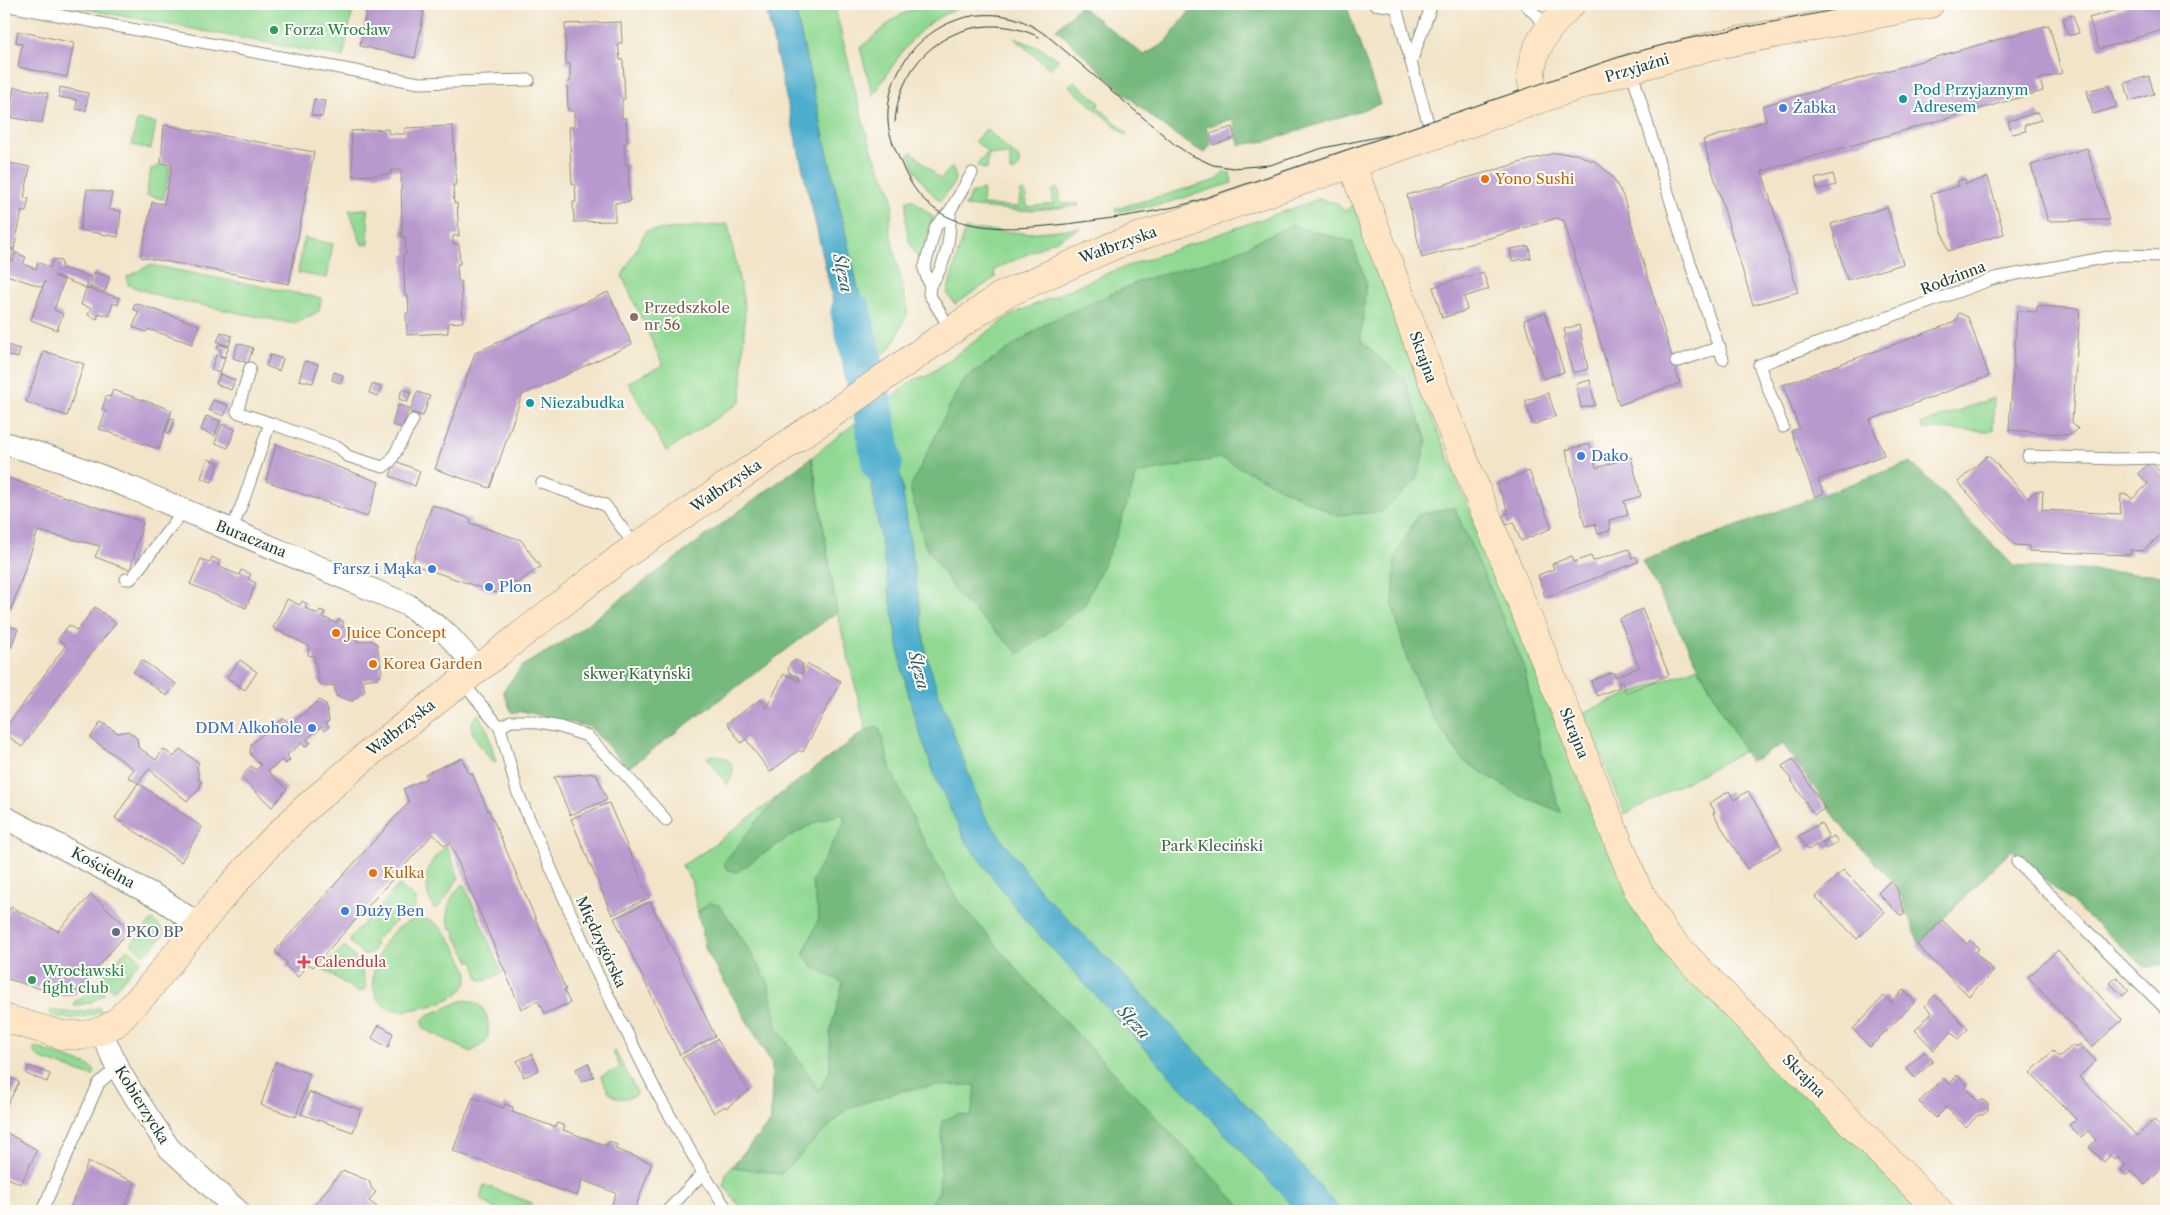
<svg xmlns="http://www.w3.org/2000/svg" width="2170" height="1215" font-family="'Libre Caslon Text',serif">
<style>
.green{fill:#91d993;stroke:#588b64}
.forest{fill:#74b97d;stroke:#4a7b58}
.water{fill:#4eadcd;stroke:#367580}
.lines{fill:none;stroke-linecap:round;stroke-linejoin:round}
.river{stroke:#4eadcd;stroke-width:41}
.building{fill:#b899ce}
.lane-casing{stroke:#88907e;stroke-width:13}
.street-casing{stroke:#88907e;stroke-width:24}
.secondary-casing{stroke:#88907e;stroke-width:29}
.lane{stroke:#fff;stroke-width:11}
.street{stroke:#fff;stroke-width:22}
.secondary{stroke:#fee5c5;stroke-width:28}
.tram{stroke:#1f3d34;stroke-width:1}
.leisure-dot{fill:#2e9e5b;stroke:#fdfcf7;stroke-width:2}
.culture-dot{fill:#0f9aa8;stroke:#fdfcf7;stroke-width:2}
.shop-dot{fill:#3f7fe0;stroke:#fdfcf7;stroke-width:2}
.food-dot{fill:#e8710a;stroke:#fdfcf7;stroke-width:2}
.education-dot{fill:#8d6e63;stroke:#fdfcf7;stroke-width:2}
.service-dot{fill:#5c6f8a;stroke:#fdfcf7;stroke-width:2}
.health-dot{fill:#e0444e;stroke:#fdfcf7;stroke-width:2}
.labels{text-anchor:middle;stroke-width:4;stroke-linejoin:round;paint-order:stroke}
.leisure-label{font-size:15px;fill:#27864d;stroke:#fdfcf7;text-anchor:start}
.street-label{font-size:15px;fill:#1f3d34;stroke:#fdfcf7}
.culture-label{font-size:15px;fill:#0d838f;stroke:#fdfcf7;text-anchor:start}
.shop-label{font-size:15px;fill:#366cbe;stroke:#fdfcf7;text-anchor:start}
.food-label{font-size:15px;fill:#c56008;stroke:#fdfcf7;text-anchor:start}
.education-label{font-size:15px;fill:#785e54;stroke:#fdfcf7;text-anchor:start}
.park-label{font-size:15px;fill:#3c644c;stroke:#fdfcf7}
.service-label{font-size:15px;fill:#4e5e75;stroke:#fdfcf7;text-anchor:start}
.health-label{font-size:15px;fill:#be3a42;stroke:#fdfcf7;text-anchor:start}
.water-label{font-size:16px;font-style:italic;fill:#2d5f62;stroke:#fdfcf7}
</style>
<rect width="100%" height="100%" fill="#fdfcf7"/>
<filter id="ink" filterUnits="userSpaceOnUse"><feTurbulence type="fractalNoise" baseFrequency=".02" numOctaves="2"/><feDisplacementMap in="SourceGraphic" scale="10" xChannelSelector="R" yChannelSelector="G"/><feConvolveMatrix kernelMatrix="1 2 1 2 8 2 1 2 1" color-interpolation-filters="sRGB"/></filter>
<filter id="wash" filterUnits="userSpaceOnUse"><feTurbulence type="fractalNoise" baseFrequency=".0096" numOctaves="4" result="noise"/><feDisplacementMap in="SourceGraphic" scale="20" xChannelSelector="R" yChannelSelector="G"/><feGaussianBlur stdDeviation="1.12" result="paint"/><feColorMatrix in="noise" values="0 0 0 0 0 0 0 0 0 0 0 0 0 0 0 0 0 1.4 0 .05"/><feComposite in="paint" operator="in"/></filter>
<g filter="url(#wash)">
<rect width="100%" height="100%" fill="#f2e4c9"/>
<path class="green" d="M58 4H354L343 57Z
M794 4H834L863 122 874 156 892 193 893 208 889 227 908 313 891 348 874 360Z
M925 4H974C920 15 901 53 873 96L860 48 896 17Z
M1014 38 1038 47 1059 60 1050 69Z
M1074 81 1100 103 1097 106 1128 134 1126 136 1069 86Z
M137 120 156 123 151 149 132 145Z
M986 129 1019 159V167L1015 171H1010V155L988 154 987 170 981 168 977 165 988 152 975 141Z
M912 152 940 179 952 167C961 180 948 191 940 201 924 187 916 174 909 154Z
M161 165 170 167 163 199 146 195 151 169Z
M1224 172 1230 173 1232 183 1163 204 1116 212 1115 209 1217 180Z
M1056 188 1059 190 1061 204 1078 203 1079 206 1020 211 965 206 971 194 983 189 982 205 1019 207 1020 193 1023 191 1026 193 1027 207 1053 204 1052 191Z
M1319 199 1337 203 1345 211 1354 205 1419 385 1610 856 1921 1211H743L724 1186 726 1173 771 1121 772 1064 706 950 691 880 681 866 705 851 866 730 837 612 812 457 842 433 915 379 927 376 1011 315 1108 273Z
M907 200H913L933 217 920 261C905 242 905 223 907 200Z
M367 209 369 244 362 245 349 210Z
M728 224 745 309 741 402 666 451 628 382 663 365 622 276 646 231Z
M1081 228 994 270 995 278 955 304 947 293 965 229 1026 233Z
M304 238 333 244 327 278 298 273Z
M150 265 321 298 319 311 295 324 165 298 128 285 127 277Z
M1994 398 1993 431 1923 429 1921 424Z
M1698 667 1745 751 1625 814 1584 712Z
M478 714 488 732 496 763 492 761C483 749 461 728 478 714Z
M712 755C732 757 739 769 727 785L707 757Z
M447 846 459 878C451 887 444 906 434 909 421 886 424 862 447 846Z
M464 884 502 973 485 981 479 979 473 960 470 961 455 936 457 935 453 928 451 929C443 912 449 895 464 884Z
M399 885 417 900C412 918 406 912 395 918L396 921 373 942 376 944 372 953 363 955 350 942V938Z
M416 918C425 918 433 921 440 927 448 934 468 966 468 976 468 1000 417 1012 398 1010 359 1006 373 954 391 934 398 927 407 922 416 918Z
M152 920 163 929V936L145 955 131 944Z
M345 946C357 959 363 970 366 987L363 991 357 992 322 968Z
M128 948 141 960 113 991 100 978Z
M94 986 105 994 89 1003 74 1006V1002L82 998Z
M464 1000C487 1001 492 1023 486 1042L471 1052 424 1029C421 1022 422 1019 428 1015Z
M99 1007 102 1011C85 1018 64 1022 48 1013L51 1010C69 1013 82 1013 99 1007Z
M35 1047 88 1065 96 1072 92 1076 39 1058 33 1051Z
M615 1051 636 1090V1095C614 1104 609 1095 601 1076L620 1068 613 1052Z
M484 1185 532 1203 530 1211H497L480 1198Z"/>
<path class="forest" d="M1195 4H1346L1380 104 1267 141 1239 145 1233 119 1206 127 1211 145 1204 153C1148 121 1103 72 1056 29L1080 6 1144 55 1166 42Z
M1291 225 1352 242 1366 282 1361 341 1404 379 1427 440 1416 481 1381 512 1335 515 1221 458 1137 474 1116 537 1084 606 1019 654 957 594 925 545 910 488 962 381 1046 323 1143 280 1226 256Z
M812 457 837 612 628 768 590 727 522 711 512 713 503 691 522 666 563 642Z
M1911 462 2014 566 2166 575V956L2160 966 2145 967 2012 850 1919 943 1897 886 1844 829 1783 744 1750 762 1642 561Z
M1454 507 1523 663 1539 742 1561 812 1519 795 1464 761 1431 715 1406 657 1393 606 1395 557 1418 515Z
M879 727 891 770 918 829 956 898 1026 980 1245 1211H926L939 1191 942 1121 958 1114 971 1116 976 1085 932 1086 901 1091 848 1108 781 1174 732 1167 771 1121 772 1064 706 950 698 911 709 903 719 905 733 924 768 982 777 1027 819 1091 830 1071V1033L843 983 814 967 803 955 819 918 812 881 844 823V815C816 814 761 856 737 872L726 869 724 862 779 795 866 730Z"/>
<path class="water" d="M765 4H794L874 360 845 381 844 371 846 361C821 241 791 123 765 4Z
M886 401 901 479 927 658 939 695 984 815 1041 892 1118 969 1258 1117 1342 1211H1297L1025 920 966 842 936 779 915 719 902 669 862 427 859 420Z"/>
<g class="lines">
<path class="river" d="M851 312 874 414 882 464"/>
</g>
<g id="blocks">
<path class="building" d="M368 4H423L421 11H424L415 58 360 46Z
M1702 4H1732L1714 10 1713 8 1710 10Z
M2136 4H2166V29L2099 49 2089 18Z
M2073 15 2079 33 2069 36 2063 19Z
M621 22 622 43H618L620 60H623L625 99H622V118H626L627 144H624L625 164H628L630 202 615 203V221L574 222 573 202H576L575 184H572L569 127H574V111H568L567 82H570V64H566L565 24Z
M2049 25 2062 73 2040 79 2043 91 1762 171 1798 292 1753 305 1703 140 1766 121 1762 106Z
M18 31 74 43 67 77 18 67 22 44 16 42Z
M2149 76 2154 94 2130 101 2125 83Z
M2110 85 2117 107 2093 114 2087 91Z
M14 87 48 93 42 123 9 117Z
M60 87 88 93 86 111 76 109 77 100 59 97Z
M314 99 325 101 322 117 311 115Z
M2038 112 2041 120 2024 125 2026 131 2012 134 2008 121Z
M164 125 314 152 289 284 141 257 152 202 164 204 172 165 161 163Z
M453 126 456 185H453L454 203H457L459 236H453V244H459L460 264H457L458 281H461L463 322 448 323V333L407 335 406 313H409L408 296H405L403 255 406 254 405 237H402L401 170H391V174L353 176 351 131 388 129 389 134H405V128Z
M1232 127 1235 138 1213 145 1210 134Z
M2087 148 2109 220 2048 221 2031 165Z
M1554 153 1576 154 1596 162 1612 176 1623 196 1680 383 1619 405 1564 221 1557 218 1422 258 1407 195Z
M4 162 30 167 24 198H29L26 212 22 211 14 249 8 248 15 251 11 260 13 261 16 253 26 257 23 264 36 269 38 262 50 268 53 259 61 261 62 268 91 277 86 288 54 275 64 280 54 310 63 314 57 330 31 320 45 281 42 287 4 274Z
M1833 174 1836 185 1818 190 1815 179Z
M1988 177 2004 234 1948 251 1931 194 1959 186 1957 181 1965 179 1966 184Z
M87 189 112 193 109 209 121 211 118 237 80 230Z
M1887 207 1903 264 1847 280 1831 224Z
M1529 246 1531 258 1512 261 1510 249Z
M94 272 110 277 105 292 90 287Z
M1483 272 1489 289 1464 297 1467 310 1442 318 1433 287Z
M86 288 120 298 118 305 113 303 109 316 99 313 97 319 88 315 91 308 81 305Z
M608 292 632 344 522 395 490 488 435 469 475 353Z
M135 303 199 325 192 344 148 329 146 332 133 327 139 312 133 309Z
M2037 306 2080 309 2072 422 2078 429 2071 435 2009 430 2017 311 2037 312Z
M1545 313 1564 372 1543 379 1524 320Z
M1959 313 1968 317 1989 376 1870 420 1884 455 1818 480 1824 493 1815 497 1791 431 1799 428 1783 385 1955 322Z
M1579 325 1588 369 1573 373 1564 337 1566 336 1564 329Z
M221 332 232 336 229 346 217 342Z
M238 343 253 348 248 363 233 358Z
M4 344 20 349 18 358 4 354Z
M219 344 229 347 225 357 220 355 221 350 217 349Z
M44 351 84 364 67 416 26 402Z
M216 355 225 358 220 373 211 370Z
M270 355 283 359 279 371 266 366Z
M305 361 318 364 313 383 299 380Z
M334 372 343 375 341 383 332 380Z
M220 374 235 380 231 390 216 384Z
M1590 380 1595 405 1581 408 1576 384Z
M372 384 381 387 378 396 369 393Z
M402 389 411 392 407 402 399 399Z
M113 390 172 410 159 449 99 429 106 411 102 410 106 396 110 397Z
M417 392 430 396 423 416 410 412Z
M1548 393 1556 416 1533 425 1525 401Z
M213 400 228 405 224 416 209 410Z
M398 405 409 408 402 428 392 425Z
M206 416 220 421 215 436 201 430Z
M171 418 175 419 170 433 166 432Z
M222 424 235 429 228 448 215 443Z
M276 444 379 482 367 517 266 481Z
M1590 444 1596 468 1631 457 1641 496 1624 501 1628 515 1609 520 1610 531 1598 534 1595 524 1585 526 1566 450Z
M1988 455 2028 498 2035 491H2043L2042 510 2120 514 2121 494 2128 495 2132 499 2148 484 2138 473 2151 462 2164 476 2166 474V530L2143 551 2131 550 2130 555 2029 551V546L2015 545 1958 482Z
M208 459 219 463 212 482 201 478Z
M395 461 420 471 415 486 390 476Z
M1529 471 1552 528 1521 541 1513 522 1507 525 1503 515 1509 513 1497 484Z
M4 477 143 522 130 570 95 557 100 546 38 531 11 610 4 608Z
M432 505 471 519 470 523 521 540 540 567 516 584 513 580 496 593 412 564Z
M1629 549 1632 558 1636 556 1638 562 1545 597 1538 575 1554 569 1552 564 1572 556 1574 562 1591 556 1593 561Z
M212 557 220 561 218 566 239 575 241 570 251 574 248 579 256 583 246 608 190 584 201 559 209 563Z
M287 599 300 605 302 601 307 604 305 608 318 614 320 610 325 612 323 617 336 623 339 619 344 622 342 626 355 633 357 642 372 640 377 644 382 673 378 678 363 680 365 691 352 701 336 696 334 685 324 687 319 683 314 656 308 655 309 646 273 628Z
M95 607 116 623 74 675 22 747 4 733V730L66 645 58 639 69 625 77 631Z
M1642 609 1669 675 1626 693 1621 681 1618 683 1620 687 1597 696 1591 681 1613 672 1616 677 1639 667 1619 619Z
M4 624 18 629 10 649 4 647Z
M142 660 176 684 167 696 133 672Z
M240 660 257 672 245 690 227 677Z
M796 660 803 664 802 674 808 664 841 681 803 752 799 750 770 772 746 739 741 743 727 723 761 699 766 708 784 674 800 681 798 676 792 675 788 670 790 663Z
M319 700 326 704 329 721 326 723 329 727 324 731 321 727 307 739 310 743 305 747 302 743 287 755 290 760 285 764 282 760 268 771 287 789 272 807 241 778 251 766 256 770 261 765 250 754 251 744 283 718 291 724Z
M101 722 118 733 128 731 137 738 138 747 156 760 163 749 174 757 180 749 199 763 197 766 199 780 201 782 199 790 187 801 149 769 138 783 128 777 134 769 90 738Z
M462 758 469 774 472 773 488 811 489 810 566 990H564L570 1003 544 1014 538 1001 521 1009 450 843 445 846 433 834 313 967 309 964 298 977 285 965 287 963 275 951 409 802 403 789 427 778 425 774Z
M1793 759 1825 808 1814 815 1782 766Z
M596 773 607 800 570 815 554 777Z
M138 783 202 827 181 862 115 818Z
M1729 791 1734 800 1748 791 1782 848 1747 869 1713 813 1715 812 1710 803Z
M609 803 649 898 612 915 571 819Z
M1821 823 1829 837 1808 850 1799 836Z
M1834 836 1838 842 1826 849 1822 843Z
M1843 870 1885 912 1857 939 1816 897Z
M1890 881 1896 887 1905 914 1900 915 1878 893Z
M91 895 130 929 75 994 65 996 4 978V921L11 907 58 931Z
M650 902 715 1036 680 1055 614 918Z
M1942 920 1967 944 1971 940 1979 949 1975 952 1994 971 1969 996 1917 945Z
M2058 950 2122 1020 2092 1047 2028 977Z
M2117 977 2129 990 2123 996 2110 983Z
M1903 990 1915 1002 1870 1047 1853 1029 1884 996 1891 1002Z
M1935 995 1968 1029 1958 1039 1951 1032 1934 1050 1915 1030 1932 1013 1925 1006Z
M379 1025 393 1033 388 1048 372 1038Z
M717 1039 749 1091 726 1108 725 1106 714 1113 682 1058Z
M2080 1044 2096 1061 2079 1077 2137 1136 2154 1120 2166 1132V1164L2145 1185 2132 1171 2127 1176 2121 1170 2126 1165 2117 1156 2114 1159 2110 1155 2104 1162 2089 1147 2096 1140 2088 1131 2081 1137 2069 1125 2076 1119 2030 1073 2053 1051 2059 1057 2073 1045 2076 1048Z
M1925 1051 1933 1061 1915 1078 1906 1068Z
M532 1054 539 1070 524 1077 517 1061Z
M275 1062 310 1074 296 1117 261 1105Z
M588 1063 594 1077 582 1082 576 1069Z
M29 1066 50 1074 47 1082 26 1074Z
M5 1075 19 1082 4 1111V1078Z
M1957 1075 1968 1085 1965 1088 1978 1101 1983 1100 1988 1104V1111L1983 1115H1978L1966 1127 1946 1107 1936 1118 1919 1102 1943 1078 1950 1084Z
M309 1092 361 1110 353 1132 301 1114Z
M473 1097 503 1108 505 1104 513 1107 512 1112 555 1127 557 1123 565 1126 563 1130 607 1146 609 1141 617 1145 615 1149 652 1163 634 1211H616L610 1209 616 1193 582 1180 577 1196 453 1151Z
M4 1131 37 1150 21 1184 4 1176Z
M88 1162 135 1182 123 1211H69Z
M345 1171 369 1181 372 1189 376 1192 369 1201 377 1207 374 1211H310L340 1173Z"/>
</g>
</g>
<g filter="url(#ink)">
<use href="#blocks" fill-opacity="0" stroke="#88907e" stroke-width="1"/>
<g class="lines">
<g class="lane-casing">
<path id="lane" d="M1374 4 1396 7 1411 62
M1432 4 1411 62 1432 137
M1525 4 1549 28
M4 5 419 83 529 80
M1631 69 1682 239 1723 359
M930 286C946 265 951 237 950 211
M951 330 929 294 930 286 924 269 936 226 950 211 972 173
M1676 362 1720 347
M250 368 237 412 270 423
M1783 427 1759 365 1995 278 2119 255 2166 256
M2028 456 2115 459 2166 458
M542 483 605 505 636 547
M231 531 244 499 270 423 340 448 347 456 383 467 391 461 413 420
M126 579H131L177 519 182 509
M461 681 500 727 517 791 597 973 658 1095 703 1173 728 1211
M500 727 511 721H527L560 727 587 736 624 773 666 820
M2017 862 2166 1009
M42 1211 99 1083 117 1067
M667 1211 703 1173"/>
</g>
<g class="street-casing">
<path id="street" d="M4 443 56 459 132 488 408 605 446 633 478 668
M4 817 161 899 199 925
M101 1031 117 1067 130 1089 169 1148 238 1211"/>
</g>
<g class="secondary-casing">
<path id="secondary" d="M1537 100C1535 93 1531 84 1531 77 1531 47 1551 24 1571 4
M1352 165 1431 378 1637 888 1665 934 1709 980 1939 1211
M4 1018 62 1035H84L101 1031 116 1023 146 992 219 900 270 843 306 808 372 751 623 556 829 416 1001 296 1115 245 1610 75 1711 46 1930 4"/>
</g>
<use href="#lane" class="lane"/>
<use href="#street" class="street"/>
<use href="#secondary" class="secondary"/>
<path class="tram" d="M895 122C900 48 972 4 1039 37
M1387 135 1323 148 1270 165 1233 168 1213 165 1189 154 1174 144 1050 38C1039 30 1027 22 1014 18 947 0 884 56 888 122 889 137 896 151 902 165 913 192 932 214 962 222 999 232 1038 227 1075 223 1114 218 1152 213 1190 203L1628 54 1686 39 1865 4"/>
</g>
</g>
<g class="leisure-dot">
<circle cx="274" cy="30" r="5"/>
<circle cx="32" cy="980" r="5"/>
</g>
<g class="culture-dot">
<circle cx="1903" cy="99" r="5"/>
<circle cx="530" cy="403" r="5"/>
</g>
<g class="shop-dot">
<circle cx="1783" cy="108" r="5"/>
<circle cx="1581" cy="456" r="5"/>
<circle cx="432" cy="569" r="5"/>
<circle cx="489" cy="587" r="5"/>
<circle cx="312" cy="728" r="5"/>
<circle cx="345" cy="911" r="5"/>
</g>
<g class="food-dot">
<circle cx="1485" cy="179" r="5"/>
<circle cx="336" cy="633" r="5"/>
<circle cx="373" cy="664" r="5"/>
<circle cx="373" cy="873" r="5"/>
</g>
<circle class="education-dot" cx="634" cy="317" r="5"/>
<circle class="service-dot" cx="116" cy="932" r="5"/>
<path class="health-dot" d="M301.5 954.5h5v5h5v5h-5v5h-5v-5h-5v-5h5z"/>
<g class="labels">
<g class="leisure-label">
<text x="284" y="35">Forza Wrocław</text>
<text x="42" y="976">Wrocławski<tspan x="42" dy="17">fight club</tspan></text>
</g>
<g class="street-label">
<text transform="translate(1637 68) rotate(-17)" y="5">Przyjaźni</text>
<text transform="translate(1118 245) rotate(-20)" y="5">Wałbrzyska</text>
<text transform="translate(1953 278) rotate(-21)" y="5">Rodzinna</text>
<text transform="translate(1423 357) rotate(70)" y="5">Skrajna</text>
<text transform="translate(726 486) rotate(-34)" y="5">Wałbrzyska</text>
<text transform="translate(251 539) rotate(22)" y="5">Buraczana</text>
<text transform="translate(401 728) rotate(-38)" y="5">Wałbrzyska</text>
<text transform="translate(1574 733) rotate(68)" y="5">Skrajna</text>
<text transform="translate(103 868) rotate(28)" y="5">Kościelna</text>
<text transform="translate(601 942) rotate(65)" y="5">Międzygórska</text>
<text transform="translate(1804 1076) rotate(45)" y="5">Skrajna</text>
<text transform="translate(142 1105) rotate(58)" y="5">Kobierzycka</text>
</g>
<g class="culture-label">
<text x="1913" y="95">Pod Przyjaznym<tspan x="1913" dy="17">Adresem</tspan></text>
<text x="540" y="408">Niezabudka</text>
</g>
<g class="shop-label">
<text x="1793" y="113">Żabka</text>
<text x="1591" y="461">Dako</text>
<text x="422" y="574" text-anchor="end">Farsz i Mąka</text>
<text x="499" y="592">Plon</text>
<text x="302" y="733" text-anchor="end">DDM Alkohole</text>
<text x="355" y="916">Duży Ben</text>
</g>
<g class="food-label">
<text x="1495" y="184">Yono Sushi</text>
<text x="346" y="638">Juice Concept</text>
<text x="383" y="669">Korea Garden</text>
<text x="383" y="878">Kulka</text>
</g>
<g class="education-label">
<text x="644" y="313">Przedszkole<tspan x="644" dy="17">nr 56</tspan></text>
</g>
<g class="park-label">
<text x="637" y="679">skwer Katyński</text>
<text x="1212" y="851">Park Kleciński</text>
</g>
<g class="service-label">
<text x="126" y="937">PKO BP</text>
</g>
<g class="health-label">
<text x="314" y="967">Calendula</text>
</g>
<g class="water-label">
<text transform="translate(843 273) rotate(78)" y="6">Ślęza</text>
<text transform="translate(919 670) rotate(75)" y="6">Ślęza</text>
<text transform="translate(1134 1022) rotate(47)" y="6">Ślęza</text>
</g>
</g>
<rect width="2170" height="1215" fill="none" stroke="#fdfcf7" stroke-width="20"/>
</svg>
